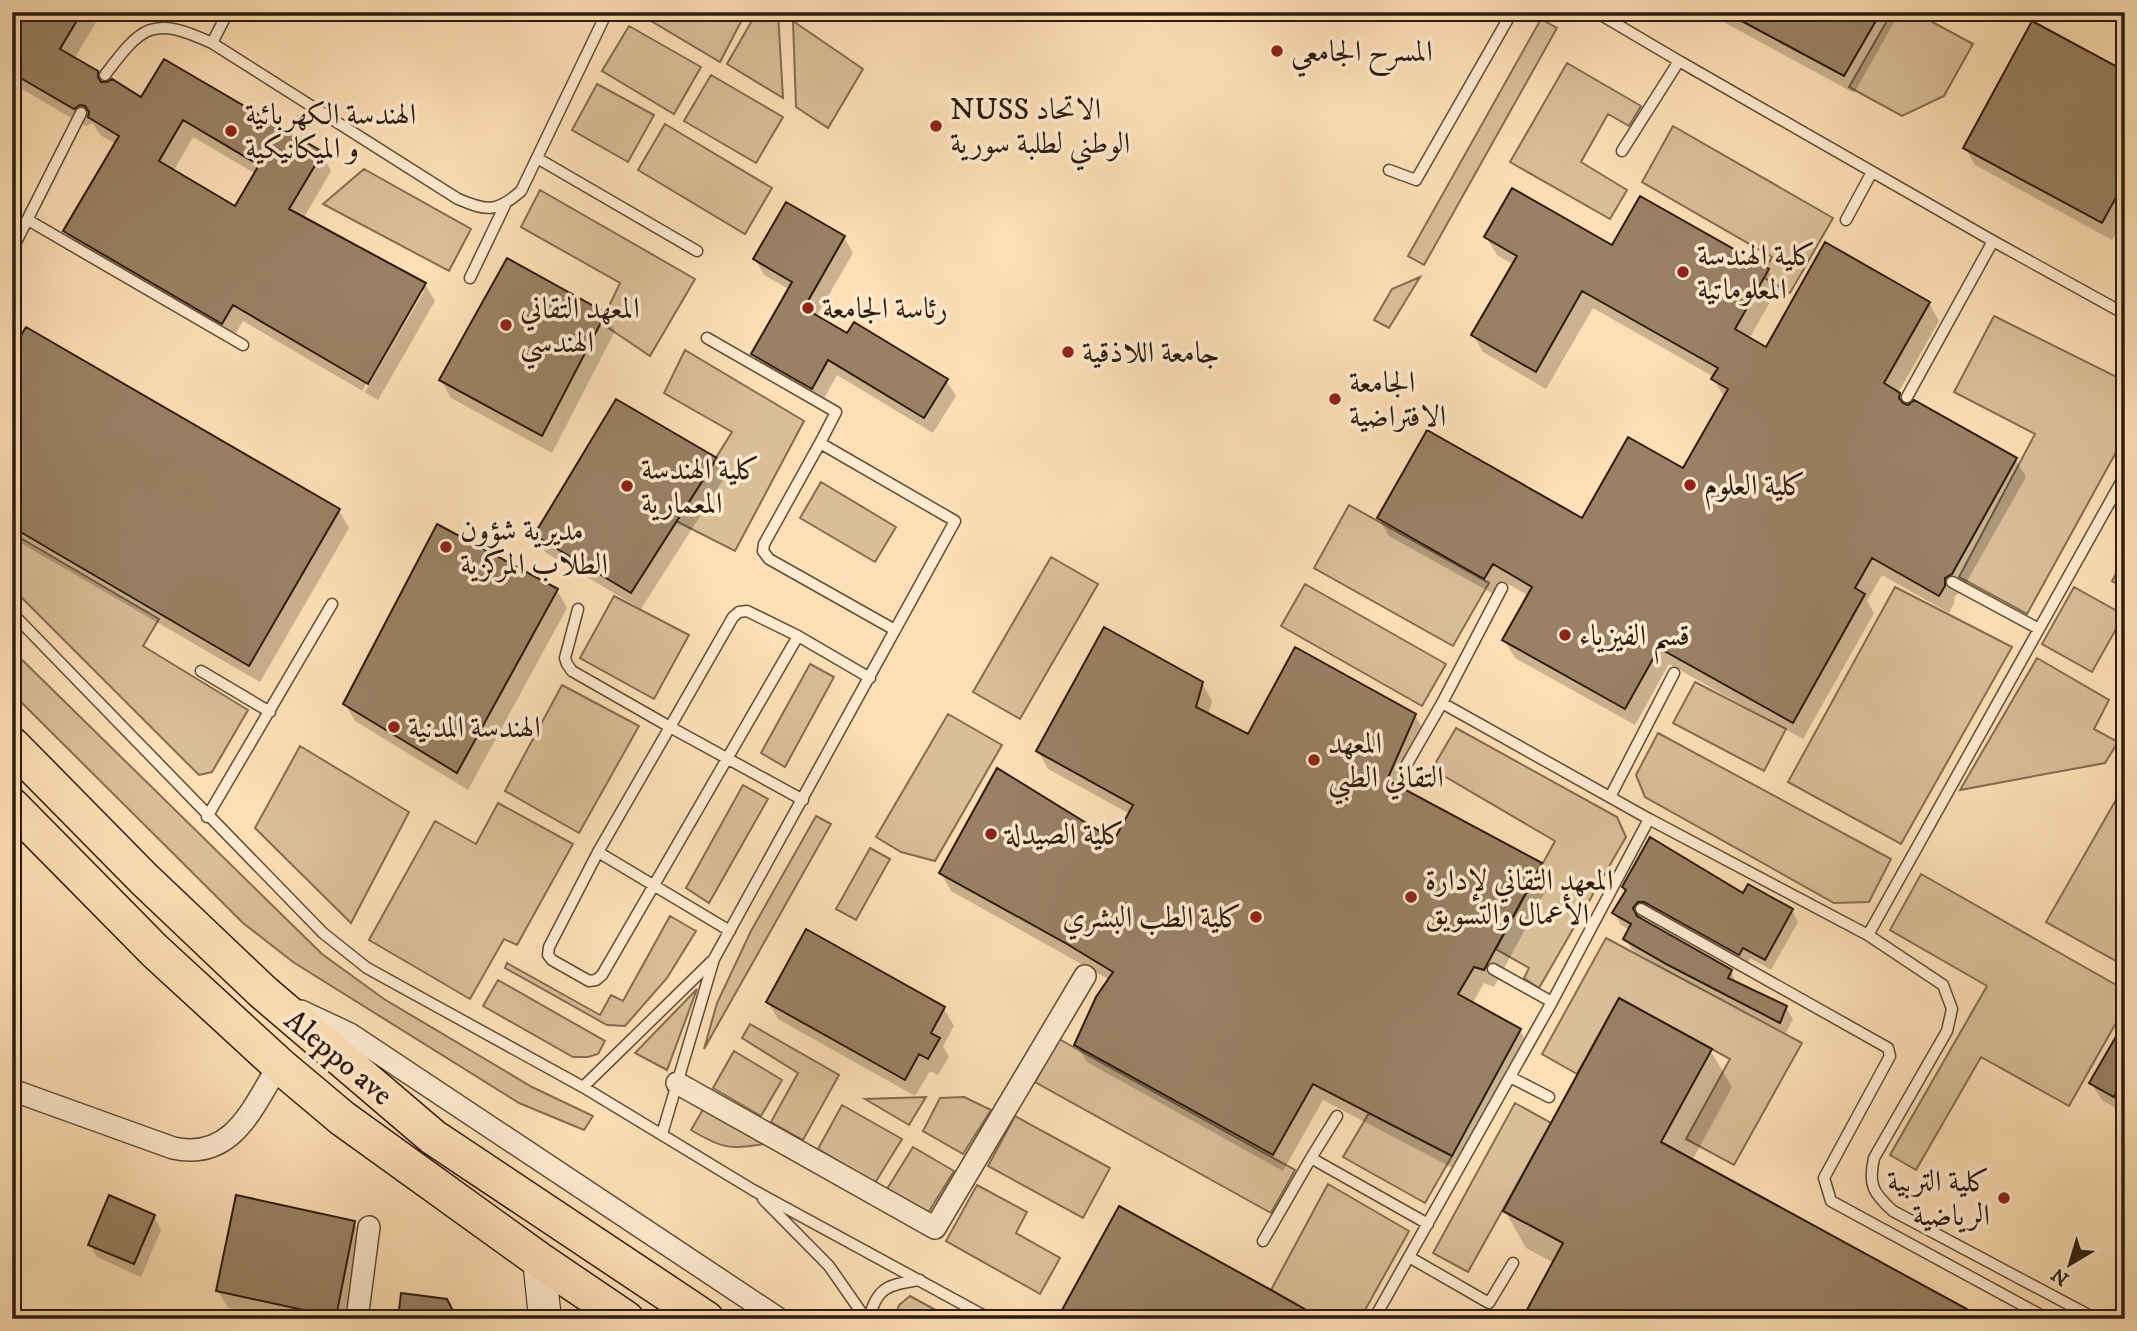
<svg xmlns="http://www.w3.org/2000/svg" width="2137" height="1331" font-family="'IM FELL DW Pica',Amiri,serif">
<style>
.green{fill:#dabe98;stroke:#846c52;stroke-width:2}
.shadow{fill:#0003;fill-rule:evenodd}
.building{fill:#9a8164;stroke:#2d1b0c;stroke-width:2;fill-rule:evenodd}
.lines{fill:none;stroke-linecap:round;stroke-linejoin:round}
.lane-casing{stroke:#614c36;stroke-width:13}
.street-casing{stroke:#614c36;stroke-width:24}
.secondary-casing{stroke:#2d1b0c;stroke-width:34}
.primary-casing{stroke:#2d1b0c;stroke-width:38}
.lane{stroke:#feeacf;stroke-width:10}
.street{stroke:#feeacf;stroke-width:21}
.secondary{stroke:#feeacf;stroke-width:32}
.primary{stroke:#fedfb5;stroke-width:35}
.poi-dot{fill:#8f2418;stroke:#feeacf;stroke-width:2.5}
.labels{text-anchor:middle;stroke-width:7;stroke-linejoin:round;paint-order:stroke}
.poi-label{font-size:30px;fill:#2d1b0c;stroke:#feeacf;text-anchor:start}
.street-label{font-size:30px;fill:#2d1b0c;stroke:#feeacf}
</style>
<rect width="100%" height="100%" fill="#fedfb5"/>
<filter id="stains"><feTurbulence type="fractalNoise" baseFrequency=".00286" numOctaves="4"/><feColorMatrix values="0 0 0 0 .2 0 0 0 0 .09 0 0 0 0 .02 0 0 0 .5 -.17"/></filter>
<radialGradient id="worn" r=".72"><stop offset=".6" stop-color="#630" stop-opacity="0"/><stop offset="1" stop-color="#630" stop-opacity=".3"/></radialGradient>
<path class="green" d="M636 12H746L720 62Z
M757 12H778L783 98 727 64Z
M1892 12H1914L1973 44 1944 96 1902 116 1849 87Z
M1541 19 1557 28 1424 265 1408 256Z
M793 21 863 69 828 128 796 107Z
M629 26 701 67 674 114 602 71Z
M1567 63 1641 106 1629 126 1608 114 1581 162 1627 190 1610 219 1510 162Z
M711 75 783 117 756 163 684 121Z
M597 84 654 115 628 162 572 130Z
M665 124 772 188 745 234 638 170Z
M1673 126 1833 218 1790 293 1761 276 1772 257 1642 182Z
M364 169 471 229 449 271 323 204Z
M540 190 695 279 650 356 601 323 620 283 521 227Z
M1420 277 1389 328 1374 320 1392 289Z
M1994 316 2125 381V436L2027 614 1959 577 2035 434 1954 392Z
M685 350 804 421 735 551 676 521 732 432 664 393Z
M821 482 896 527 875 562 800 518Z
M1349 505 1489 583 1453 646 1314 568Z
M12 533 159 619 143 646 248 710 212 772 199 775 12 588Z
M1051 557 1098 584 1020 719 973 692Z
M2125 557V588L2112 581Z
M1305 584 1446 664 1422 706 1281 626Z
M1895 587 2012 647 1901 844 1788 782Z
M2074 587 2124 615 2092 672 2042 644Z
M614 596 689 635 654 699 580 658Z
M12 650 322 954 384 999 532 1087 593 1116 584 1130 519 1103 293 962 243 923 12 693Z
M2037 658 2109 700 2094 729 2118 742 2105 763 1960 790Z
M810 664 834 677 785 767 761 753Z
M1695 682 1786 729 1764 771 1673 723Z
M562 685 639 726 579 833 505 791Z
M948 714 1002 745 935 861 901 852 876 837Z
M1456 728 1617 817 1626 837 1539 988 1524 978 1529 968 1496 949 1555 841 1432 769Z
M1658 733 1891 859 1869 902 1834 903 1645 797 1636 775Z
M300 746 409 812 351 923 255 828Z
M2125 784V966L2046 922Z
M743 785 768 799 709 903 686 888Z
M498 803 573 844 517 945 504 939 470 999 369 940 435 821 476 844Z
M816 816 831 824 704 1049 717 1003 751 931Z
M870 848 890 859 856 920 836 909Z
M1921 874 2125 990V1007L2069 1106 1981 1057 1916 1170 1890 1155 1987 986 1890 930Z
M670 916 696 931 667 978 625 1026 607 1025 505 968 507 963 600 1015 611 995 623 1001Z
M1606 938 1802 1043 1734 1165 1686 1139 1730 1059 1619 998 1577 1074 1542 1054Z
M498 980 605 1041 598 1054 588 1057H573L483 1006Z
M697 989 667 1070 635 1053Z
M750 1024 839 1075 803 1140 771 1122 798 1073 742 1038Z
M1059 1039 1295 1170 1271 1213 1035 1082Z
M734 1051 782 1080 761 1116 713 1088Z
M926 1097 909 1125 865 1099Z
M964 1097 991 1110 963 1154 923 1131 940 1098Z
M1515 1103 1551 1123 1468 1272 1433 1253Z
M842 1105 902 1139 875 1183 818 1149Z
M705 1106 770 1143C733 1150 724 1150 691 1130Z
M1369 1113 1452 1156 1425 1203 1343 1157Z
M1015 1116 1110 1168 1083 1218 988 1166Z
M913 1147 954 1171 928 1213 887 1189Z
M1328 1184 1409 1231 1360 1319H1322L1271 1290Z
M977 1185 1027 1212 1016 1233 1060 1258 1040 1294 946 1241Z
M910 1296 952 1319H894L899 1305Z"/>
<path class="shadow" d="M12 12H102L74 59 97 73 103 84 142 99 321 153 331 171 303 219 425 284 435 301 378 400 243 321 232 340 75 249 65 231 116 144 100 135 93 123 85 126 12 83ZM193 137 256 174 236 209 173 172ZM420 291H424L365 392 362 391Z
M1705 12H1900L1854 93Z
M2125 73V216L2112 240 1975 165 1965 148Z
M844 237 853 253 816 317 848 335 946 380 956 396 933 433 837 375 821 404 762 370 753 354 790 290 764 275 755 259Z
M1486 237 1613 248 1767 270 1778 288 1749 339 1767 349 1929 303 1939 321 1898 393 1906 406 2016 460 2026 477 1961 592 1955 596 1954 604 1949 613 1882 575 1867 601 1874 613 1803 739 1669 664 1635 725 1515 658 1504 640 1529 596 1503 581 1495 595 1389 536 1379 518 1583 520 1684 470 1725 398 1713 379 1714 377 1593 308 1546 389 1483 352 1473 335 1514 265 1497 255Z
M605 314 615 331 552 453 451 398 441 380Z
M12 354 339 511 349 528 260 682 12 538Z
M715 460 725 477 641 609 546 553 536 535Z
M557 590 567 608 468 790 355 721 345 704Z
M1202 683 1212 701 1208 715 1248 737 1415 715 1425 733 1401 789 1541 864 1551 881 1494 987 1484 983 1472 1004 1520 1030 1530 1048 1462 1173 1323 1100 1283 1171 1087 1062 1076 1045 1110 980 951 891 941 873 1115 842 1130 814 1048 769 1038 751Z
M1624 887 1744 896 1792 910 1798 922 1771 970 1750 958 1746 966 1644 913 1640 919 1731 971 1737 984 1786 1008 1793 1019 1786 1033 1676 976 1632 950 1625 939 1630 930 1621 925 1614 913 1626 892Z
M807 931 944 1009 954 1026 943 1046 949 1057 938 1075 930 1071 915 1096 778 1019 768 1002Z
M2125 1024V1112L2124 1113 2102 1100 2091 1083Z
M1710 1050 1732 1087 1692 1161 1554 1263 1526 1248 1505 1211Z
M154 1216 161 1230 141 1277 97 1257 90 1244Z
M354 1222 364 1240 348 1319H277L228 1308 218 1291Z
M1424 1309 1441 1319H1419Z"/>
<path class="building" d="M12 12H82L60 49 98 71V77L101 82H107L112 79 141 97 164 59 323 152 289 209 426 283 368 384 233 305 222 324 63 231 119 136 88 117 89 112 85 106 80 105 74 109 12 73ZM183 120 259 165 235 206 159 161Z
M1725 12H1881L1844 76Z
M2032 21 2125 71V181L2102 223 1963 148Z
M1512 188 1612 245 1640 196 1769 269 1735 329 1766 347 1825 242 1930 302 1884 383 1900 393 1899 398 1903 403 1908 405 1914 400 2017 458 1952 574 1945 578V586L1939 596 1872 558 1855 588 1865 594 1793 723 1659 648 1625 709 1502 640 1532 587 1493 564 1484 579 1377 518 1427 430 1582 518 1628 437 1683 468 1728 389 1711 379 1718 368 1582 291 1536 372 1471 335 1517 256 1484 237Z
M786 202 845 236 804 308 847 333 854 322 948 379 924 418 828 360 812 389 751 354 792 282 753 259Z
M507 258 606 313 542 436 439 380Z
M26 327 340 509 249 666 12 527V350Z
M616 399 717 458 631 593 534 535Z
M437 524 558 589 457 773 343 704Z
M1104 627 1203 682 1196 707 1248 734 1295 647 1416 714 1387 780 1542 863 1484 970 1474 967 1458 994 1521 1029 1452 1156 1313 1084 1273 1155 1074 1045 1096 997 1113 972 1067 944 939 873 997 768 1114 840 1133 805 1036 751Z
M1650 837 1743 893 1748 884 1793 909 1765 960 1743 948 1739 955 1644 902H1638L1633 908 1637 916 1732 970 1728 978 1787 1006 1780 1023 1668 965 1623 939 1631 924 1612 913 1626 890 1622 887Z
M806 929 945 1007 931 1033 940 1038 928 1059 919 1054 905 1080 766 1002Z
M1619 998 1712 1049 1661 1142 1985 1319H1522L1563 1243 1503 1211Z
M2125 1021V1096L2117 1091 2114 1097 2089 1083Z
M109 1195 155 1215 134 1264 88 1245Z
M236 1195 355 1221 336 1317 216 1291Z
M1119 1206 1271 1290 1322 1319H1057Z
M401 1293 447 1299 457 1319H398Z"/>
<g class="lines">
<g class="lane-casing">
<path id="lane" d="M1596 12 1679 61
M212 43 228 12
M105 75C142 26 152 15 212 43L458 199C487 211 496 213 521 191L607 12
M1622 151 1679 61 1993 241 2125 314
M537 158 697 251
M1389 170 1416 180 1512 12
M28 220 243 345
M1846 220 1872 172
M12 250 81 113
M470 278 505 205
M1907 397 1993 241
M820 443 764 544 763 551 769 559 895 630
M1952 582 2039 629
M578 609 565 658 567 664 572 671 670 727 598 852 730 931
M12 613 323 933 367 968 583 1087 753 1190 990 1319
M201 671 270 712
M1442 703 1502 588
M1403 771 1442 703 1649 819
M1610 797 1674 673
M803 800 670 727 733 617 739 612 747 611 798 636 870 678
M207 817 332 604
M598 852 549 947 548 955 552 960 589 981 596 980 602 975 798 636
M1641 909 1888 1048 1890 1056 1824 1178 1831 1201 2048 1319
M1868 935 2125 475
M1493 969 1552 1002
M1510 1077 1549 1097
M583 1087 712 961
M1337 1116 1311 1158 1428 1224
M662 1134 714 959 955 521 820 443 836 412 707 338
M763 1199 829 1266 866 1319
M1263 1241 1311 1158
M1409 1257 1489 1303 1513 1263
M869 1319C877 1286 889 1285 920 1280
M1374 1319 1552 1002 1649 819 1868 935 1943 985 1952 1009 1947 1031 1874 1158C1868 1185 1873 1193 1893 1211L2096 1319"/>
</g>
<g class="street-casing">
<path id="street" d="M301 1011 350 1034 779 1319
M677 1083 935 1228 1085 976
M12 1090 173 1148C233 1161 252 1108 279 1065
M357 1319 369 1227"/>
</g>
<g class="secondary-casing">
<path id="secondary" d="M539 1260 545 1319"/>
</g>
<g class="primary-casing">
<path id="primary" d="M12 745 144 879 263 992 433 1137 706 1319
M12 806 155 951 279 1065 342 1118 539 1260 626 1319"/>
</g>
<use href="#lane" class="lane"/>
<use href="#street" class="street"/>
<use href="#secondary" class="secondary"/>
<use href="#primary" class="primary"/>
</g>
<g class="poi-dot">
<circle cx="1277" cy="51" r="7"/>
<circle cx="936" cy="126" r="7"/>
<circle cx="231" cy="131" r="7"/>
<circle cx="1683" cy="272" r="7"/>
<circle cx="808" cy="308" r="7"/>
<circle cx="506" cy="325" r="7"/>
<circle cx="1068" cy="352" r="7"/>
<circle cx="1335" cy="399" r="7"/>
<circle cx="1690" cy="485" r="7"/>
<circle cx="627" cy="486" r="7"/>
<circle cx="446" cy="547" r="7"/>
<circle cx="1565" cy="635" r="7"/>
<circle cx="394" cy="727" r="7"/>
<circle cx="1314" cy="760" r="7"/>
<circle cx="991" cy="834" r="7"/>
<circle cx="1411" cy="897" r="7"/>
<circle cx="1256" cy="917" r="7"/>
<circle cx="2004" cy="1198" r="7"/>
</g>
<g class="labels">
<g class="poi-label">
<text x="1291" y="61">المسرح الجامعي</text>
<text x="950" y="119">NUSS الاتحاد<tspan x="950" dy="34">الوطني لطلبة سورية</tspan></text>
<text x="245" y="124">الهندسة الكهربائية<tspan x="245" dy="34">و الميكانيكية</tspan></text>
<text x="1697" y="265">كلية الهندسة<tspan x="1697" dy="34">المعلوماتية</tspan></text>
<text x="520" y="318">المعهد التقاني<tspan x="520" dy="34">الهندسي</tspan></text>
<text x="822" y="318">رئاسة الجامعة</text>
<text x="1082" y="362">جامعة اللاذقية</text>
<text x="1349" y="392">الجامعة<tspan x="1349" dy="34">الافتراضية</tspan></text>
<text x="641" y="479">كلية الهندسة<tspan x="641" dy="34">المعمارية</tspan></text>
<text x="1704" y="495">كلية العلوم</text>
<text x="460" y="540">مديرية شؤون<tspan x="460" dy="34">الطلاب المركزية</tspan></text>
<text x="1579" y="645">قسم الفيزياء</text>
<text x="408" y="737">الهندسة المدنية</text>
<text x="1328" y="753">المعهد<tspan x="1328" dy="34">التقاني الطبي</tspan></text>
<text x="1005" y="844">كلية الصيدلة</text>
<text x="1425" y="890">المعهد التقاني لإدارة<tspan x="1425" dy="34">الأعمال والتسويق</tspan></text>
<text x="1242" y="927" text-anchor="end">كلية الطب البشري</text>
<text x="1990" y="1191" text-anchor="end">كلية التربية<tspan x="1990" dy="34">الرياضية</tspan></text>
</g>
<g class="street-label">
<text transform="translate(339 1057) rotate(40)" y="10">Aleppo ave</text>
</g>
</g>
<rect width="2137" height="1331" fill="none" stroke="#fedfb5" stroke-width="42"/>
<rect x="14" y="14" width="2109" height="1303" fill="none" stroke="#2d1b0c" stroke-width="3.5"/>
<rect x="21" y="21" width="2095" height="1289" fill="none" stroke="#2d1b0c" stroke-width="2"/>
<g transform="translate(2070 1264) rotate(218)" stroke="#feeacf" stroke-width="5" paint-order="stroke">
<path d="M0-5L12 26L0 18L-12 26Z" fill="#2d1b0c"/>
<text y="-10" font-size="19" font-weight="bold" text-anchor="middle" fill="#2d1b0c">N</text>
</g>
<rect width="100%" height="100%" filter="url(#stains)"/>
<rect width="100%" height="100%" fill="url(#worn)"/>
</svg>
